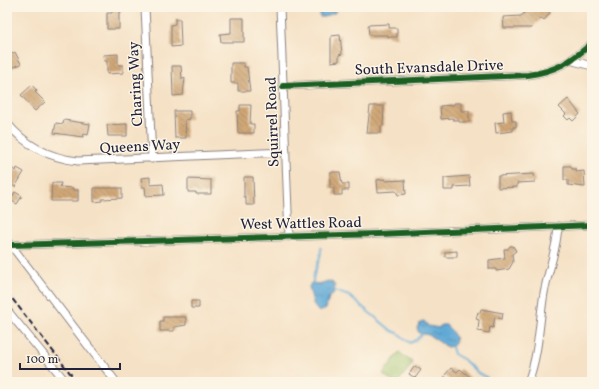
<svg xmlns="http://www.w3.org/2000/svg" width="599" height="389" font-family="Vollkorn,serif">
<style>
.garden{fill:#9cc16b;stroke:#5f7253}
.water{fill:url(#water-ripples);stroke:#406688}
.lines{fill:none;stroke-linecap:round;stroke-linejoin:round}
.stream{stroke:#5fa9d6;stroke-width:2}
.building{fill:url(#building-back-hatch)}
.minor-casing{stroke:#8c8280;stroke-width:9}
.minor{stroke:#fff;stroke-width:7}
.rail{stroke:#22223b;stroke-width:2;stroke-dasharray:6 3;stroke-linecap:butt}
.cycleway-casing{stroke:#fcf5e5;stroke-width:8}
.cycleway{stroke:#1b5e20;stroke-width:6}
.labels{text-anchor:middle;stroke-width:3;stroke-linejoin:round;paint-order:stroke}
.street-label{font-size:15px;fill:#22223b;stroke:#fcf5e5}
</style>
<defs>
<pattern id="water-ripples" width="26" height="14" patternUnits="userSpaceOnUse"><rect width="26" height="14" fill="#5fa9d6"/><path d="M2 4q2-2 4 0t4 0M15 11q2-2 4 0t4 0" fill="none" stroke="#4e89af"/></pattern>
<pattern id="building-back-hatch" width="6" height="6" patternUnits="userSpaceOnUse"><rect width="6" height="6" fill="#d0a777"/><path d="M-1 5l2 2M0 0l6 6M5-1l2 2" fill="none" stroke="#a88863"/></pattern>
</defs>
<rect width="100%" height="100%" fill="#fcf5e5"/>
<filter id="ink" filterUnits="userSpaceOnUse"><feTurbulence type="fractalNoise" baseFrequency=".025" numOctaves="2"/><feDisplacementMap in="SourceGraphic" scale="8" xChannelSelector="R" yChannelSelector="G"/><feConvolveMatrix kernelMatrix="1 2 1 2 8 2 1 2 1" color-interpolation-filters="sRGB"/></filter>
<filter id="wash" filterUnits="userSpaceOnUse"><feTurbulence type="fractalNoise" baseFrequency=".012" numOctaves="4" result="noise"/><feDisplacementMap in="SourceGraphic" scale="16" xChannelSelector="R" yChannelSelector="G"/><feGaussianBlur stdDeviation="0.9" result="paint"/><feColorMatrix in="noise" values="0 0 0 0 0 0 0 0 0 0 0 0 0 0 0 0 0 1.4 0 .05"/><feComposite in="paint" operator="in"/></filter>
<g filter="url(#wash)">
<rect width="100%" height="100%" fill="#f5e1c5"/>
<path class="garden" d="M399 352 413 363 398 382H393L383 374Z"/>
<path class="water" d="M320 7H337V8L336 12 324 17H320Z
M328 281 332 282 335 286 334 293 329 297 326 309 319 312 314 306 309 287 311 283 319 284Z
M424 321 428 326 439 328 441 325H446C453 331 463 346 447 347L429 335 419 333 417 328 420 322Z"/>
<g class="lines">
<path class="stream" d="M313 283C312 270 322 261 321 248
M335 291 349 296 392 331 398 333 410 343 416 340 422 334
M452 347 454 354 463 359 478 373 486 377 491 382"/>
</g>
<g id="blocks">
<path class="building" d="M112 7H121V13H119V29H107V13H112Z
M531 7H552L548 11 550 13 544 20 542 18 532 28H504L503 17 521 16Z
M231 18H244V42H221L220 34 231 33Z
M175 19H180L181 46 171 47V25L175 24Z
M389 24V28H397V37H388V35H369L368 25Z
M340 35 342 54 339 55V61L331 62V36Z
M7 46 12 54 15 52 21 64 7 70Z
M118 54V65H123V73L107 74V61H104L103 55Z
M231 63H244V67H247L250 91H238V83H231Z
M172 66H181L182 79 185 78 183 95 173 96Z
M32 85 37 91 35 92 45 102 35 111 21 95Z
M568 99 580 114 573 121 570 118 568 120 564 116 566 114 559 107Z
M454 103H461V111H469V122H459V120H453V118L441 119 440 106 454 105Z
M240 105H251L250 124H254V133H238L237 111H240Z
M370 106H384L383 126H381V133H367Z
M174 111H190V119L185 120 186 138H175Z
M511 111 512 121H516V127H513V131L496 133 495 123 504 122 503 112Z
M64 120 90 124 88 135 84 134 83 137 54 133 56 123 63 124Z
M127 124V136H108L107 125Z
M7 165 16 171 17 168 24 172 15 187 7 183Z
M564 166H571L572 169H576V172L584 171 585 187 568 185V180H564Z
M330 172H340L342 184H349V190H342V195H334V188H330Z
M534 174 535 182 517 183V187L498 188V176Z
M469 176 470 186 454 187V190H444V178Z
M150 177V185L163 184 164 195 146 196 145 187H142L141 178Z
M244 177H253L254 205H246V197H244Z
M188 179 211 180V194H196V192H188Z
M385 179V181L405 180 406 194 398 195 396 191 378 192 377 180Z
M52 183H61L60 187 73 188V190H78V201H51Z
M94 188H122V198L102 199V201L94 202Z
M15 192 22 196 17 204 10 200Z
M510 246H513L516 251 512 254 513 262 509 269 496 271V269H489V260L505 258 504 249H508Z
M457 251V257H445V252Z
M191 301H199V308H191Z
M481 309 503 313 502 319 495 317 493 328 490 327 489 333 478 331 479 320 476 319 478 312 480 313Z
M163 317H186V325L174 327V331H160V321H163Z
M415 366 421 370 415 378 409 374Z
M451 368 457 372 460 369 470 377 466 382H452L444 376Z"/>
</g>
</g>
<g filter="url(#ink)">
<use href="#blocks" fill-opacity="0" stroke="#8c8280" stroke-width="1"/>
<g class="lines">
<g class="minor-casing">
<path id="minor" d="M145 7 152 159
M280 7 289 237
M573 61 592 66
M283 86 528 75C556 71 571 62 592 43
M7 123C25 145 50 158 78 161L286 152
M7 240 116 382
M12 245 377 234 592 225
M7 310 66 382
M528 382C539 354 539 323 544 293 548 271 557 249 558 226"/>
</g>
<use href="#minor" class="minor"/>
<path class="rail" d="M7 292 77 382"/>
<g class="cycleway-casing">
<path id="cycleway" d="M283 86 528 75C556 71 571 62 592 43
M12 245 377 234 592 225"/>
</g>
<use href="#cycleway" class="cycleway"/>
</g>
</g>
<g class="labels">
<g class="street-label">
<text transform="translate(429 67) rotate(-2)" y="5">South Evansdale Drive</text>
<text transform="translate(135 84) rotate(-93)" y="5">Charing Way</text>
<text transform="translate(272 122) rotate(-92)" y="5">Squirrel Road</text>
<text transform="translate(140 146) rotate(-3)" y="5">Queens Way</text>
<text transform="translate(301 223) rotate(-1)" y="5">West Wattles Road</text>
</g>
</g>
<rect width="599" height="389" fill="none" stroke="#fcf5e5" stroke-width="24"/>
<path d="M20 363v6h100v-6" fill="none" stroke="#22223b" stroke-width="2"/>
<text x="26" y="363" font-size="12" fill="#22223b" stroke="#fcf5e5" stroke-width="3" paint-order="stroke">100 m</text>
</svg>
